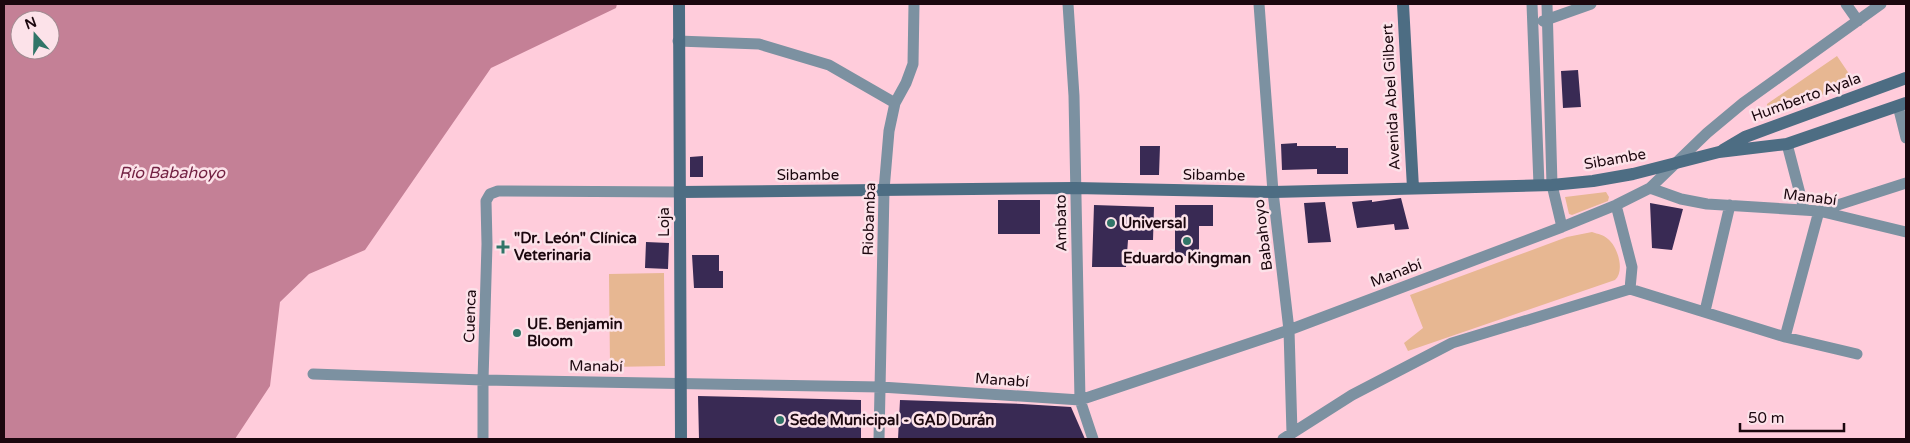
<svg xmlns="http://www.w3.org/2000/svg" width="1910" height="443" font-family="'Varela Round',sans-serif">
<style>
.green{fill:#e7b792}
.water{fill:#c48096;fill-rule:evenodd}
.building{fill:#392a54}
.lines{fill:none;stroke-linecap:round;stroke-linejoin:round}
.street{stroke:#7c91a1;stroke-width:11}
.secondary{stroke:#4d6d83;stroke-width:12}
.poi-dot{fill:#317568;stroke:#fce2e9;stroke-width:2}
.labels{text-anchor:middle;stroke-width:5;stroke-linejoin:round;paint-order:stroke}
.street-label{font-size:15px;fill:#1b070e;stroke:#fce2e9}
.poi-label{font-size:15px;font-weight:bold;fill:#1b070e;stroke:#fce2e9;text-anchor:start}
.water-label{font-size:16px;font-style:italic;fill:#732243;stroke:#fce2e9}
</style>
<rect width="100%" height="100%" fill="#ffccdb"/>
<path class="green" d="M1837 56 1856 84 1773 111 1767 109V104Z
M1606 192 1609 197 1608 201 1572 215 1569 214 1565 197Z
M1592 232C1598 234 1604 235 1608 239 1618 247 1625 271 1615 280L1408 351 1404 343 1423 328 1410 295 1567 237Z
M664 273 665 366 610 367 609 274Z"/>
<path class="water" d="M4 4H617L616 8 491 68 365 250 309 274 280 302 270 386 235 439H4ZM20 20H50V50H20Z"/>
<path class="building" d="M1578 70 1581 107 1563 108 1561 71Z
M1297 143V146H1336V148H1348V174H1317V169L1282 170 1281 144Z
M1140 146H1160L1159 175H1140Z
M703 156V177H690V157Z
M1401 198 1409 229 1395 230 1394 224 1357 228 1352 202 1372 200V202Z
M998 200H1040V234H998Z
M1325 202 1331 242 1308 243 1304 203Z
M1650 203 1683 209 1672 250 1652 248Z
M1094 205 1154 207 1153 240H1128L1126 267H1092Z
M1175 205H1213V226H1199V256H1175Z
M646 242 669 243 668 269 645 268Z
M692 255H719V271H723V288H694Z
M698 396 861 400V439H699Z
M900 400 1022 404 1071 407 1085 439H898Z"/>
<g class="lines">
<path class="street" d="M1068 4 1074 96 1080 400 1093 439
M1259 4 1273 192 1289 330 1292 433
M1532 4 1539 185
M1547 4 1552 185 1562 227
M1846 4 1858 21
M1543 21 1591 4
M678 41 759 44 829 65 895 103
M1898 106 1906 138
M1787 144 1804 209
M1650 188 1681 199 1707 204 1819 211 1906 232
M1630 289 1785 337 1857 354
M1705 311 1730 205
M1785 337 1819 211 1906 183
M313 374 483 380 881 387 1080 400 1289 330 1562 227 1616 205 1650 188 1707 133 1743 103 1881 4
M483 439V380L487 244 486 201 490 194 498 191 680 192
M879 439 884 190 889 131 895 103 906 83 913 64 914 4
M1283 439 1352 395 1452 343 1630 289 1632 267 1616 205"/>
<path class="secondary" d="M679 4 681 439
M1403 4 1413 188
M1723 150 1745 137 1906 78
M680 192 1075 188 1273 192 1552 185 1593 181 1633 174 1719 152 1787 144 1906 103"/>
</g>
<g class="poi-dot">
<circle cx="1111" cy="223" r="5"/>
<circle cx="1187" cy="241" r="5"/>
<path d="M500.5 239.5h5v5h5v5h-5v5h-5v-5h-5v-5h5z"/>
<circle cx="517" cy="333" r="5"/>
<circle cx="780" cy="420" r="5"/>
</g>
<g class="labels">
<g class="street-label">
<text transform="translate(1391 97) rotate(-93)" y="5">Avenida Abel Gilbert</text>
<text transform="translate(1806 97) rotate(-20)" y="5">Humberto Ayala</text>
<text transform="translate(1615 159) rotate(-10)" y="5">Sibambe</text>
<text x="808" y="180">Sibambe</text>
<text transform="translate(1214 175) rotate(1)" y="5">Sibambe</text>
<text transform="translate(1810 197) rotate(7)" y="5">Manabí</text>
<text transform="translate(869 219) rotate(-88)" y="5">Riobamba</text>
<text transform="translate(664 222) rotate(-90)" y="5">Loja</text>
<text transform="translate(1061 223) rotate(-91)" y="5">Ambato</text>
<text transform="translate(1263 235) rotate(-97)" y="5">Babahoyo</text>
<text transform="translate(1396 273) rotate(-21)" y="5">Manabí</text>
<text transform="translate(470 316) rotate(-88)" y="5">Cuenca</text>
<text transform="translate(596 366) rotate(1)" y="5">Manabí</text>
<text transform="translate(1002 380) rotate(4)" y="5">Manabí</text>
</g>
<g class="poi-label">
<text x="1121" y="228">Universal</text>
<text x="514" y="243">"Dr. León" Clínica<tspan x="514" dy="17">Veterinaria</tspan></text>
<text x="1187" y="263" text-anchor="middle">Eduardo Kingman</text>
<text x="527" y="329">UE. Benjamin<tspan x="527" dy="17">Bloom</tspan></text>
<text x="790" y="425">Sede Municipal - GAD Durán</text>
</g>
<g class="water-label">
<text x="172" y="178">Río Babahoyo</text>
</g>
</g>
<rect width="1910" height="443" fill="none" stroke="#1b070e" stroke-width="10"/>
<g transform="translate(35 35) rotate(340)"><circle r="24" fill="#fce2e9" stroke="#a28a91"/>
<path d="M0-4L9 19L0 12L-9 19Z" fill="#317568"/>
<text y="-8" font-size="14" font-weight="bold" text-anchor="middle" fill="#1b070e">N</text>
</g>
<path d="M1740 423v8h104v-8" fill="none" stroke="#1b070e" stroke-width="2.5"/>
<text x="1748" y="423" font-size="15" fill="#1b070e" stroke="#fce2e9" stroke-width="4" paint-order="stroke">50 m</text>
</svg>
